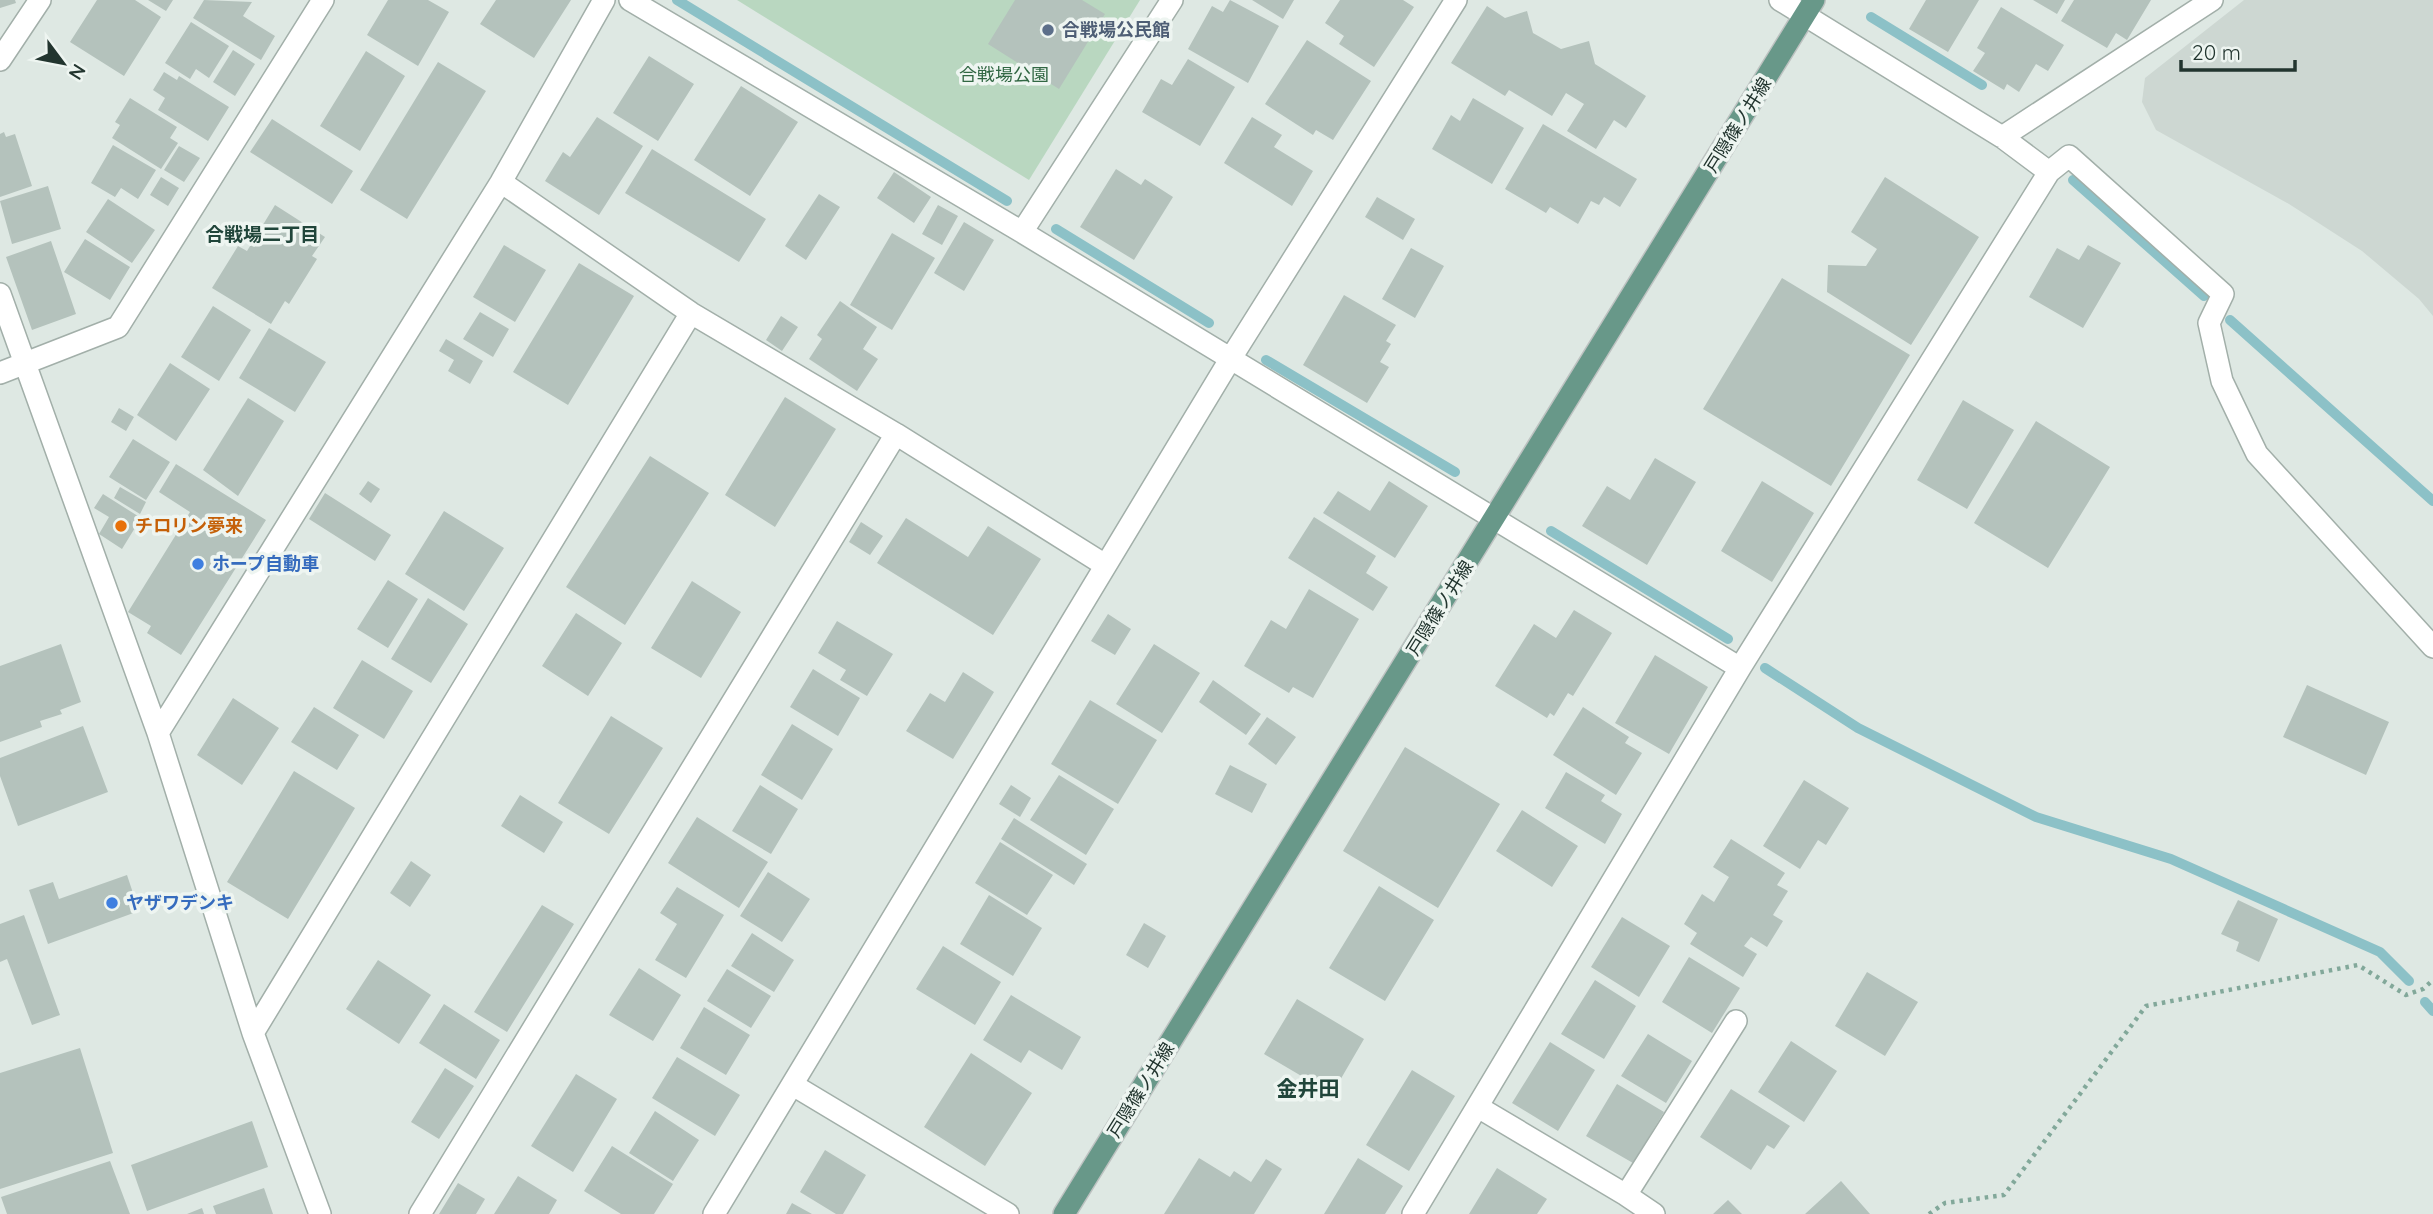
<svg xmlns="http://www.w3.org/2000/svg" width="2433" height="1214" font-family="Quicksand,'Noto Sans JP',sans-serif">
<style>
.built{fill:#cdd7d2}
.green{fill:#b9d7c0}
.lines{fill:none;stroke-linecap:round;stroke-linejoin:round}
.stream{stroke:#8cc1c7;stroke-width:10}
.building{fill:#b4c2bc}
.minor-casing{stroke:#a2afa9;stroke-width:24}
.primary-casing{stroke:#bdc2c1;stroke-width:24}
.path{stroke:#82a89a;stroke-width:4.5;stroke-dasharray:3.5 5;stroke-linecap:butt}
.minor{stroke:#fff;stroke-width:21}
.primary{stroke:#689889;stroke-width:21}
.service-dot{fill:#5c6f8a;stroke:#eef5f1;stroke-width:2.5}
.food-dot{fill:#e8710a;stroke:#eef5f1;stroke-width:2.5}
.shop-dot{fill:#3f7fe0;stroke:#eef5f1;stroke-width:2.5}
.labels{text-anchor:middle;stroke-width:7;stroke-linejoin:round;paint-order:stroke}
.service-label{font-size:18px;font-weight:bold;fill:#4e5e75;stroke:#eef5f1;text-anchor:start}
.park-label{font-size:18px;fill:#316743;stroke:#eef5f1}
.street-label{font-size:18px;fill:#22352f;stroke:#eef5f1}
.food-label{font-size:18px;font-weight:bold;fill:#c56008;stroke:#eef5f1;text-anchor:start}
.shop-label{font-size:18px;font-weight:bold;fill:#366cbe;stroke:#eef5f1;text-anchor:start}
.neighbourhood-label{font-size:19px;font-weight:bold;fill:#20453a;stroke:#eef5f1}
.quarter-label{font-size:21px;font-weight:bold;fill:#20453a;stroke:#eef5f1}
</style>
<rect width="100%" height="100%" fill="#dee8e3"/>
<path class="built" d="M2244 0H2433V316L2419 299 2362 251 2289 204 2156 130 2142 102 2145 78Z"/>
<path class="green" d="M737 0H1140L1029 180Z"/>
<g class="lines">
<path class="stream" d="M677 0 1007 201
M1871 17 1982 85
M2073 180 2204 296
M1056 229 1209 323
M2230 320 2433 501
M1266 360 1455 472
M1551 531 1728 639
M1765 668 1858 728 2036 817 2171 859 2380 952 2409 981
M2425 1002 2433 1011"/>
</g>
<path class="building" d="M0 0H15L16 3 0 8Z
M97 0H135L161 17 124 76 70 42Z
M148 0H173L166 11Z
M204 0 252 2 243 16 275 36 261 60 193 18Z
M388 0H428L449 12 418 66 367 35Z
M496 0H571L534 58 480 24Z
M1015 0H1082L1105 14 1059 89 988 44Z
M1230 0 1279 26 1248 83 1188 49 1212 6 1223 12Z
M1252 0H1294L1283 19Z
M1340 0H1403L1414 7 1374 67 1339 44 1344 36 1325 23Z
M1926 0H1979L1948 52 1909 29Z
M2033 0H2065L2057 14Z
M2074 0H2151L2127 40 2116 33 2107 48 2061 21Z
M1487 6 1505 18 1527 11 1533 33 1561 49 1589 41 1595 64 1646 96 1626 128 1614 120 1596 149 1567 131 1584 104 1566 93 1552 116 1509 90 1505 96 1451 63Z
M2001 7 2064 45 2048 71 2036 64 2019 92 2007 84 2004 90 1973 71 1985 53 1977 48Z
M191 22 229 46 209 78 196 69 190 79 165 63Z
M1307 40 1371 81 1333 140 1316 130 1313 135 1265 104Z
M233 50 255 64 235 96 213 82Z
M366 51 405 76 360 151 320 126Z
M649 56 694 84 658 141 613 113Z
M1188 59 1235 87 1200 146 1142 112 1161 79 1172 85Z
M438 62 486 91 407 219 360 190Z
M164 72 177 80 179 76 229 107 208 141 158 110 165 98 153 90Z
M741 86 798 122 750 196 694 160Z
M130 98 177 127 170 138 178 143 161 169 112 138 120 125 115 122Z
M1473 98 1524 128 1492 184 1432 149 1451 115 1460 121Z
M597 117 643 146 599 215 545 181 563 152 570 157Z
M1252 117 1282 135 1274 147 1313 171 1292 206 1224 163Z
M272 119 353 171 332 204 250 152Z
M1543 124 1637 179 1620 207 1604 197 1599 205 1591 201 1578 224 1550 207 1546 213 1505 189Z
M4 132 6 137 15 134 32 186 0 197V134Z
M113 145 156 170 138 199 121 188 115 197 91 183Z
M179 146 200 158 184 182 164 170Z
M652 149 766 219 739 262 625 193Z
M1116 169 1141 185 1145 179 1173 197 1134 260 1080 227Z
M894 172 931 197 914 223 877 198Z
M161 177 179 188 168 206 150 195Z
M1885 177 1979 237 1911 345 1827 292 1828 265 1866 266 1877 249 1851 232Z
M48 186 61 229 12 244 0 201Z
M819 194 840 207 806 260 785 246Z
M1377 197 1415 219 1403 240 1365 217Z
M108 199 155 230 132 263 86 232Z
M275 205 325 237 312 256 317 259 289 304 285 301 271 324 212 288 238 246 247 251Z
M938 205 958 216 942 245 922 234Z
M964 222 994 240 964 291 934 273Z
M892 233 935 258 892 330 850 305Z
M85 239 130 267 110 300 64 272Z
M51 241 76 314 32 330 6 257Z
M504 245 546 270 515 322 473 297Z
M2088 245 2121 263 2083 328 2029 297 2057 248 2079 260Z
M1411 248 1444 266 1415 318 1382 299Z
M579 263 634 296 568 405 513 372Z
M1782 278 1910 355 1831 486 1703 409Z
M1344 295 1396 325 1386 341 1391 344 1380 362 1389 367 1367 403 1303 365Z
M840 301 877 327 863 349 878 359 857 391 809 359 822 339 817 335Z
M213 306 251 330 219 381 181 357Z
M480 312 509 329 493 357 463 339Z
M781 316 798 327 782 351 766 340Z
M269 328 326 362 295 412 239 378Z
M446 339 483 361 470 384 448 371 454 360 439 351Z
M170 363 210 389 176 441 137 415Z
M785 397 836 429 775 527 725 495Z
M248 398 284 421 238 496 203 470Z
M1963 400 2014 430 1967 509 1917 480Z
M119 408 134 417 126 431 111 422Z
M2036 421 2110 467 2048 568 1974 523Z
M133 439 170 462 146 500 109 477Z
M650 456 709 493 625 625 566 587Z
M1655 458 1696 482 1647 565 1582 526 1607 486 1630 500Z
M176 464 266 520 181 655 147 633 151 626 128 612 190 512 159 492Z
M368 481 380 489 371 503 359 494Z
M1389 481 1428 506 1395 558 1323 513 1338 491 1370 511Z
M1762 481 1814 513 1772 582 1721 551Z
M120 487 146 502 140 514 114 498Z
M325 493 391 535 375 561 309 519Z
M103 494 141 518 122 549 99 534 109 517 94 508Z
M444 511 504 548 464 611 405 574Z
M1314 517 1376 556 1366 573 1388 587 1373 611 1288 558Z
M906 518 968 557 988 526 1041 559 993 635 877 563Z
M861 522 883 536 870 555 849 542Z
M388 580 418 599 388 648 357 629Z
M692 581 741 612 701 678 651 648Z
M1309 589 1359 619 1313 698 1293 687 1289 693 1244 666 1271 620 1286 629Z
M428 598 468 624 431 683 391 659Z
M1574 610 1612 633 1573 696 1568 693 1554 716 1550 713 1547 718 1495 686 1534 624 1556 638Z
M576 613 622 643 588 696 542 666Z
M1108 614 1131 629 1115 655 1091 641Z
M837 621 893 654 867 696 840 680 846 670 818 653Z
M61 644 81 702 60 710 62 714 40 721 42 727 0 742V666Z
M1154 644 1200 673 1162 733 1116 704Z
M1655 655 1708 687 1669 754 1615 723Z
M362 660 413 691 384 739 333 708Z
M813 669 860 698 838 736 790 707Z
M963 672 994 692 953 759 906 731 930 693 945 702Z
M1213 680 1261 714 1246 735 1199 702Z
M2307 685 2389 722 2366 775 2283 737Z
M233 698 279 728 242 785 197 755Z
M1090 700 1157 740 1118 804 1051 764Z
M314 707 359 735 337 770 291 742Z
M1583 707 1629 737 1625 743 1642 753 1616 795 1553 755Z
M611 716 663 748 609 834 558 803Z
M1267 717 1296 737 1276 765 1248 744Z
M792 724 833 749 802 800 761 775Z
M83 726 108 792 18 826 0 776V758Z
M1405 747 1500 804 1438 908 1343 851Z
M1230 765 1267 784 1252 813 1215 794Z
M294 771 355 808 288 919 227 882Z
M1566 772 1605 795 1601 801 1622 814 1605 844 1545 808Z
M1059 775 1114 809 1086 855 1030 820Z
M1804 780 1849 808 1826 845 1818 840 1800 869 1763 846Z
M760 785 798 809 771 854 732 831Z
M1011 785 1031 798 1020 817 999 804Z
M520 795 563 822 544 853 501 826Z
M1522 810 1578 846 1552 887 1496 851Z
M697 817 768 862 739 908 668 863Z
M1014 818 1087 864 1074 885 1001 839Z
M1731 839 1785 873 1777 885 1788 891 1773 915 1783 921 1767 947 1751 937 1744 946 1757 954 1743 977 1690 944 1697 933 1684 924 1702 894 1714 902 1729 877 1713 867Z
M1000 842 1053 875 1027 915 975 883Z
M411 861 431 875 410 907 390 893Z
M768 872 810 899 782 942 740 916Z
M127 875 139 911 48 944 29 890 53 882 59 899Z
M1379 886 1434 920 1385 1001 1329 968Z
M677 887 724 915 686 978 655 960 677 924 660 913Z
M989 895 1042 928 1013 976 960 944Z
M2238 900 2278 919 2259 962 2236 951 2239 942 2221 934Z
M542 905 574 924 507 1032 474 1012Z
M24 915 60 1015 32 1025 7 959 0 962V924Z
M1622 917 1670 946 1639 997 1591 967Z
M1144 923 1166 936 1148 968 1126 955Z
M752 933 794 960 774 992 731 966Z
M943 946 1001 982 975 1025 916 989Z
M1689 957 1740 988 1712 1033 1662 1002Z
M378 960 431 995 399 1044 346 1009Z
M639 968 681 995 653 1041 609 1015Z
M727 969 771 996 751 1028 707 1001Z
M1867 972 1918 1002 1885 1056 1835 1026Z
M1595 980 1636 1006 1604 1059 1561 1034Z
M1011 995 1081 1037 1062 1070 1029 1050 1021 1063 983 1040Z
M1297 999 1364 1039 1332 1094 1264 1054Z
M444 1004 500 1040 476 1079 419 1043Z
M704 1007 750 1035 726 1075 680 1048Z
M1648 1034 1692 1061 1666 1103 1621 1076Z
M1791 1041 1837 1071 1804 1122 1758 1092Z
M1550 1042 1595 1070 1558 1131 1512 1103Z
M80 1048 113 1153 0 1189V1073Z
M971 1053 1032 1093 985 1166 924 1127Z
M677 1057 740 1095 715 1136 652 1098Z
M445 1068 474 1086 439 1139 411 1122Z
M1412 1070 1455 1096 1409 1171 1366 1145Z
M576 1074 617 1099 573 1172 531 1146Z
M1617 1084 1664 1112 1633 1163 1586 1136Z
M1731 1089 1790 1126 1774 1149 1767 1145 1751 1170 1700 1137Z
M655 1111 699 1140 673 1181 629 1153Z
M252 1121 268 1167 147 1211 131 1165Z
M612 1146 673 1184 654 1214H621L584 1191Z
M825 1150 866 1175 843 1214H836L800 1192Z
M1199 1158 1230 1177 1234 1171 1251 1182 1266 1159 1282 1169 1254 1214H1164Z
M1358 1158 1403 1186 1385 1214H1324Z
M110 1161 130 1214H7L1 1197Z
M1497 1168 1547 1199 1537 1214H1469Z
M518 1176 557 1200 549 1214H494Z
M1841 1181 1870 1214H1805Z
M458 1183 485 1199 476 1214H439Z
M264 1188 273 1214H216L213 1206Z
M1728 1200 1742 1214H1713Z
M792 1203 812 1214H786Z
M202 1208 204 1214H187Z"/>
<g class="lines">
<g class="minor-casing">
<path id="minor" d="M630 0 1022 232 1740 668
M1780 0 2002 137 2049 172
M0 60 40 0
M2002 137 2212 0
M501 182 691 313 896 434 1105 565
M1022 232 1172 0
M0 294 158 733 253 1033 320 1214
M0 373 118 327 323 0
M158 733 501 182 604 0
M253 1033 691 313
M793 1085 1008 1214
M1478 1107 1626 1195 1654 1214
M1626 1195 1736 1021
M420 1214 896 434
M714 1214 1231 358 1456 0
M1413 1214 1740 668 2049 172 2069 156 2223 294 2209 323 2222 381 2257 454 2433 647"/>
</g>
<g class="primary-casing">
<path id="primary" d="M1064 1214 1814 0"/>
</g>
<path class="path" d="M1929 1214 1945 1203 2004 1195 2146 1006 2358 965 2406 995 2423 989 2433 980"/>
<use href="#minor" class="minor"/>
<use href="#primary" class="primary"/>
</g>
<circle class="service-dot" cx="1048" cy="30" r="7"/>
<circle class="food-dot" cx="121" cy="526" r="7"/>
<g class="shop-dot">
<circle cx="198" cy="564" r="7"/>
<circle cx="112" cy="903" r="7"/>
</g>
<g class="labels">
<g class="service-label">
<text x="1062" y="36">合戦場公民館</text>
</g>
<g class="park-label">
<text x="1004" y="81">合戦場公園</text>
</g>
<g class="street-label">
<text transform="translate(1738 125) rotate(-58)" y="6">戸隠篠ノ井線</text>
<text transform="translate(1440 608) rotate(-58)" y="6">戸隠篠ノ井線</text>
<text transform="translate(1141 1090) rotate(-58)" y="6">戸隠篠ノ井線</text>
</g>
<g class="food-label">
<text x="135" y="532">チロリン夢来</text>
</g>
<g class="shop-label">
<text x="212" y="570">ホープ自動車</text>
<text x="126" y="909">ヤザワデンキ</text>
</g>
<g class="neighbourhood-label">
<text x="262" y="241">合戦場二丁目</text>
</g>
<g class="quarter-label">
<text x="1308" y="1096">金井田</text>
</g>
</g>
<g transform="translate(63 63) rotate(122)" stroke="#eef5f1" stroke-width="5" paint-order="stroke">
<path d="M0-5L12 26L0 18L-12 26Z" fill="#22352f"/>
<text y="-10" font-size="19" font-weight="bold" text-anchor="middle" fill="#22352f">N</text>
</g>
<path d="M2181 60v10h114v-10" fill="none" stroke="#22352f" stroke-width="3.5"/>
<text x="2192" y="60" font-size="21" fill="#22352f" stroke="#eef5f1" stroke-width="5" paint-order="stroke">20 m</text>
</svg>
